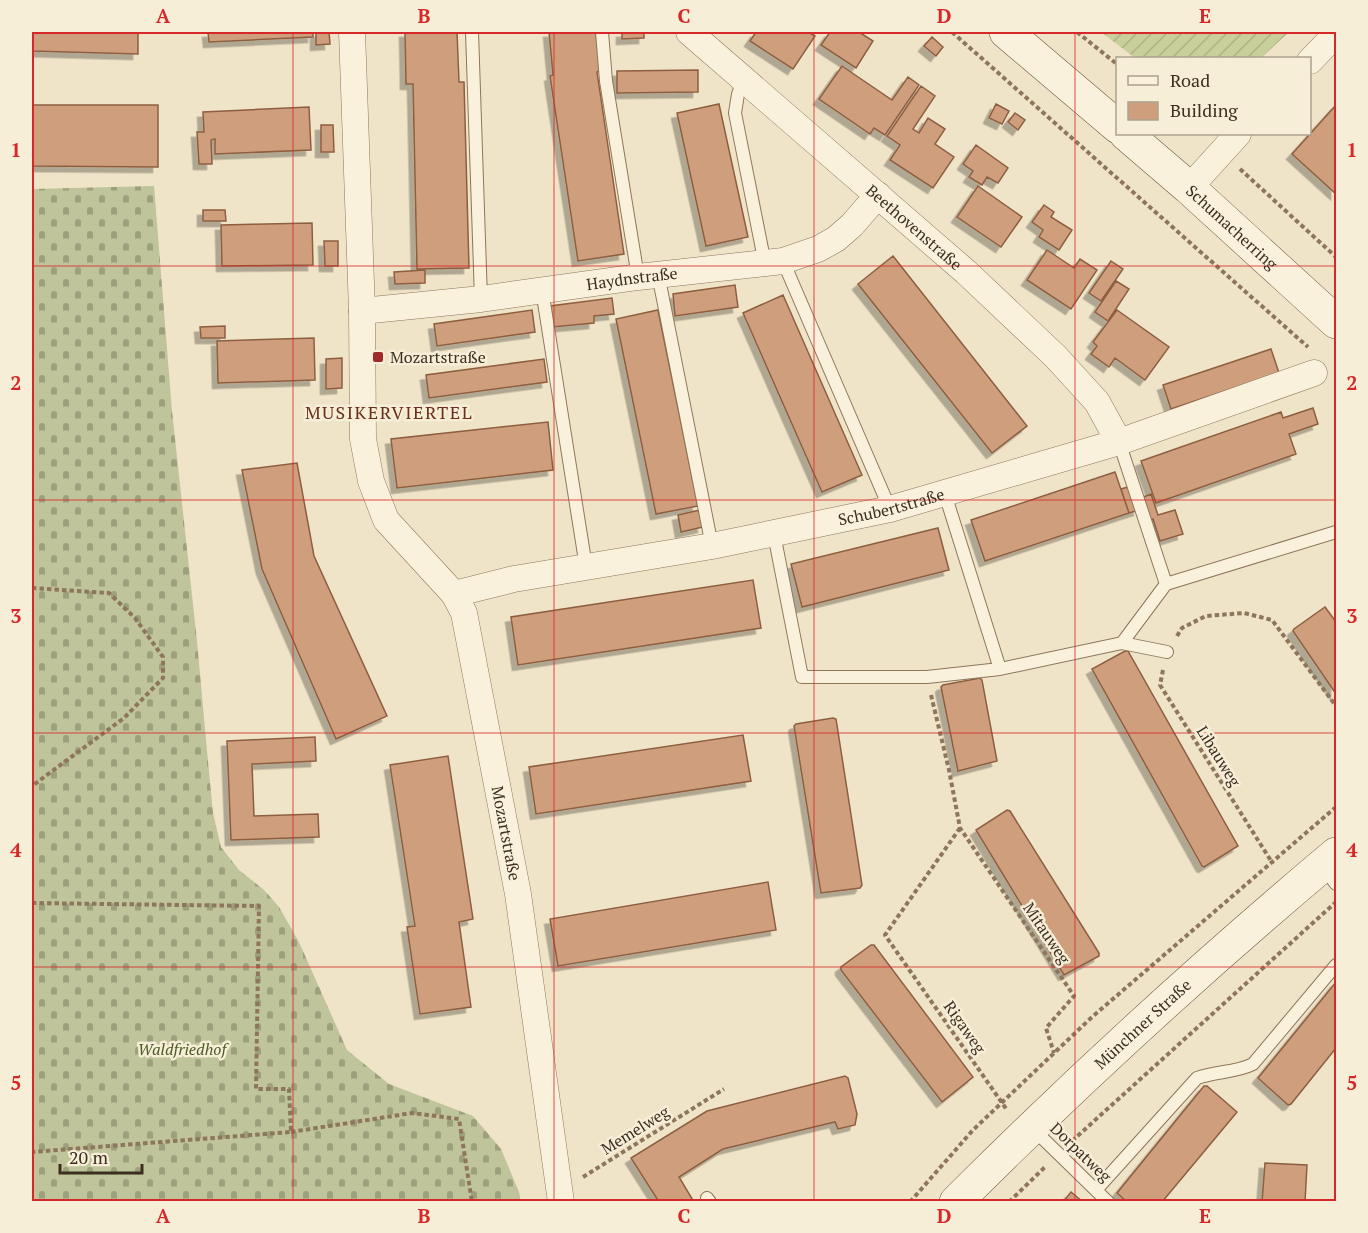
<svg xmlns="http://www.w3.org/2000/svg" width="1368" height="1233" font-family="'PT Serif',serif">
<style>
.cemetery{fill:url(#cemetery-stones)}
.garden{fill:url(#garden-furrows)}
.building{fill:#cf9f7d;stroke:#8d5f41;stroke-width:1.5;filter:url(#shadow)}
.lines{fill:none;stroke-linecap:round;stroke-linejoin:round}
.lane-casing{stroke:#8d765c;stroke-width:14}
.street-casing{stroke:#8d765c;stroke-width:27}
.secondary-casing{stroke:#6f573f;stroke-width:34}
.path{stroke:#8d765c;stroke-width:4;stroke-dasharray:4.5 3;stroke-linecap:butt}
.lane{stroke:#faf1dc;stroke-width:12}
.street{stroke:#faf1dc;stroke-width:26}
.secondary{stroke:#faf1dc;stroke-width:33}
.grid{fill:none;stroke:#d62828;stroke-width:1.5;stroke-opacity:0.55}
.poi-dot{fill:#9e2a2b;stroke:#f7eed8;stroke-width:2}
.labels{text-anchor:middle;stroke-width:5;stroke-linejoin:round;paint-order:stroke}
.street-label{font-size:16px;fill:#3d2e20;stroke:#f7eed8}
.poi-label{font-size:16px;fill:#3d2e20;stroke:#f7eed8;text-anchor:start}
.park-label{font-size:16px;font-style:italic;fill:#4d5a26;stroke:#f7eed8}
.neighbourhood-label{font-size:18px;letter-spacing:1.5px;fill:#6b2e1e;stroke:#f7eed8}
.neatline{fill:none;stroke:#d62828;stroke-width:2}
.grid-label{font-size:20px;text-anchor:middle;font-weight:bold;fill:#d62828}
</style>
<defs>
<pattern id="cemetery-stones" width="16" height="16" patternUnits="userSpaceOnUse" patternTransform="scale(1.5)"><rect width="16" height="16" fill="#bfc49a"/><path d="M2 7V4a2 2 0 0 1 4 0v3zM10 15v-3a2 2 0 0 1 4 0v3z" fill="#9ca07d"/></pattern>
<pattern id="garden-furrows" width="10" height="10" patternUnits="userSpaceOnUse" patternTransform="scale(1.5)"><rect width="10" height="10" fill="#c9cf9b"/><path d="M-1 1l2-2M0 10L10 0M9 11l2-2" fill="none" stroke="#aeb285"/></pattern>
<filter id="shadow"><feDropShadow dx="-5.5" dy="5.5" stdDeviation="0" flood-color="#0004"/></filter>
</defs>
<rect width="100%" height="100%" fill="#f0e4c8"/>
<path class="cemetery" d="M154 186 172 411 197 641 207 751 213 813 221 847 239 870 264 890 279 907 299 942 347 1050 389 1084 473 1116 501 1149 519 1192 520 1201H32V189Z"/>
<path class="garden" d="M1101 32H1289L1261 58H1135Z"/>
<path class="building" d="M32 32H138V54L32 51Z
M208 32H313V37L209 42Z
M316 32H329L330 44 316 45Z
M405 32H457L459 82H464L469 268 417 269 413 84H406Z
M549 32H596L600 71 597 72 624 254 578 261 550 76 553 75Z
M622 32H644V38L622 39Z
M756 32H808L815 36 793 69 750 41Z
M830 32H859L873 41 856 68 821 45Z
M932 37 943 47 936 56 924 46Z
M842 66 892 100 908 77 919 85 885 135 874 128 870 134 819 99Z
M698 70V92L617 93V71Z
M921 86 935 96 913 129 919 133 928 118 945 129 935 144 954 157 933 188 890 160 900 145 887 136Z
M719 104 748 237 706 246 677 113Z
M996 104 1009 111 1002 124 989 118Z
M32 105H158V167L32 166Z
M1336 105V194L1292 154Z
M309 107 311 150 215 154V139L211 140 212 164H199L197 132H204L203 112Z
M1015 113 1025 120 1018 130 1008 122Z
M321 125H333L334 152H321Z
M976 145 1008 168 998 183 987 177 982 185 969 177 973 171 963 164Z
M978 186 1022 217 1001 247 957 217Z
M1044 205 1054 212 1051 217 1072 230 1059 250 1039 237 1043 230 1032 222Z
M203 210H225L226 221H203Z
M312 223 313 265 222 266 221 225Z
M324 241H338V266H325Z
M1047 250 1074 268 1080 259 1097 270 1071 309 1027 280Z
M893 256 1027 426 992 453 858 284Z
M1111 261 1123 269 1101 301 1089 293Z
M425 270V283L395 284 394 272Z
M1116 281 1129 289 1108 321 1095 312Z
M735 285 738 307 675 316 673 294Z
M783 295 862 475 822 492 743 313Z
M612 298 614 314 594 316V323L552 327 550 306Z
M532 310 535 332 437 346 434 324Z
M658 310 698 506 656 514 616 319Z
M1117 310 1169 347 1145 380 1115 358 1109 367 1091 354 1097 346 1093 342Z
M225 326V338H201L200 327Z
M314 338 315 380 218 383 217 341Z
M1271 349 1279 373 1171 409 1163 385Z
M342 358V388L326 389V359Z
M544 359 547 382 429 398 426 375Z
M1313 408 1318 424 1289 434 1296 454 1156 503 1141 461 1281 412 1283 418Z
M548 422 553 470 397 488 391 439Z
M297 463 314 556 387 716 336 739 262 569 242 470Z
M1115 472 1129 513 985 561 971 520Z
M1131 486 1139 510 1129 513 1121 489Z
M1151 494 1158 515 1175 510 1183 534 1160 541 1153 519 1150 521 1141 498Z
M700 510 703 527 681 532 678 515Z
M938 528 949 570 802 607 791 564Z
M753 580 761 628 518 665 511 617Z
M1325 607 1336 622V694L1293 631 1294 629Z
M1125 651H1128L1238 846 1204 867 1202 866 1092 669Z
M980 678 982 680 997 761 958 771 941 687 943 685Z
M833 718 836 719 862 885 860 888 821 893 794 726 796 724Z
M743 735 751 781 536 814 529 767Z
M315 737 316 761 252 764 254 816 318 814 319 837 231 840 227 741Z
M448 756 473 919 459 922 471 1007 420 1014 407 927 415 926 390 765Z
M1007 810 1010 811 1099 953V956L1064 975 976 830Z
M768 882 776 930 558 966 550 919Z
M871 945H874L973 1077 942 1102 841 970V967Z
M1336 982V1048L1291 1104 1288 1105 1258 1078Z
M845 1076 848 1078 857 1114 855 1125 838 1129 835 1122 723 1149 679 1177 694 1202H659L631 1158 707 1111Z
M1204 1086H1207L1237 1112 1162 1202H1127L1117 1193Z
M1265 1163 1307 1165 1305 1202H1262Z
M1071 1192 1083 1202H1063Z"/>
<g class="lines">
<g class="lane-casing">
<path id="lane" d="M472 32 481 299
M602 32 606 81 638 277
M744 79 738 94 735 113 765 264
M783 261 890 509
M658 274 712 546
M542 290 586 567
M1119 442 1166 584 1336 532
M945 494 1000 669 1122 643 1166 584
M774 534 802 677H927L1000 669
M1122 643 1167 652
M1323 867 1336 884
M1033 1129 1108 1202
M1096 1190 1197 1078C1216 1071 1235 1073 1253 1064L1336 965
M707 1198 710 1202"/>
</g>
<g class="street-casing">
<g id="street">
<path id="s1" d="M352 32 362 311 363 439 371 481 386 520 454 594 464 613 518 894 561 1202"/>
<path id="s2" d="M689 32 966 272 1056 357 1097 402 1119 442"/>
<path d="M1310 61 1336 34"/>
<path d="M1189 188 1238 134"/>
<path id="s3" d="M362 311 481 299 638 277 783 261 818 249 836 239 852 225 878 195"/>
<path id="s4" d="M454 594 514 579 712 546 890 509 1119 442 1314 373"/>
</g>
</g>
<g class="secondary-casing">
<g id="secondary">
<path d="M1006 32 1118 127"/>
<path id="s5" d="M1126 134 1189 188 1336 322"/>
<path id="s6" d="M956 1202C1077 1081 1205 964 1336 854"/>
</g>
</g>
<path class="path" d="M952 32 1308 347
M1077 32 1118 65
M1240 169 1336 257
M32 588 109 593 135 618 163 657V678L124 718 32 786
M1177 636 1182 628 1206 616 1244 613 1272 620 1336 706
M1163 670 1160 685 1273 864
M931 695 949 770 960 828 1074 996 1046 1028 1054 1053
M960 828 885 935 1007 1110
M32 903 259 906 256 1089H289L291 1132 32 1152
M291 1132 412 1113 459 1119 472 1202
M1072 1141 1336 902
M583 1177 724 1089
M910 1202 973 1130 1092 1017 1336 807
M1009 1202 1045 1167"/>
<use href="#lane" class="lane"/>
<use href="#street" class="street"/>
<use href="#secondary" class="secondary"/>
</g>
<path class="grid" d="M293 32V1202M554 32V1202M814 32V1202M1075 32V1202M32 266H1336M32 500H1336M32 733H1336M32 967H1336"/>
<rect class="poi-dot" x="372" y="351" width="12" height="12" rx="3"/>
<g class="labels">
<g class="street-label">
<text dy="6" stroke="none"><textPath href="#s2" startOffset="298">Beethovenstraße</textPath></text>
<text dy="6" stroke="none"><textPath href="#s5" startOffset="141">Schumacherring</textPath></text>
<text dy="6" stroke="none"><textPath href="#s3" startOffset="272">Haydnstraße</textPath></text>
<text dy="6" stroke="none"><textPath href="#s4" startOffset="446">Schubertstraße</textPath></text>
<text transform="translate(1219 756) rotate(58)" y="6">Libauweg</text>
<text dy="6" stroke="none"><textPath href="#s1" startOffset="838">Mozartstraße</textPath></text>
<text transform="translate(1047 933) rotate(56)" y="6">Mitauweg</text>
<text dy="6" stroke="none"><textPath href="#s6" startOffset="258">Münchner Straße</textPath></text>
<text transform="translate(965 1027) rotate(55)" y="6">Rigaweg</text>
<text transform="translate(635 1130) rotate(-32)" y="6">Memelweg</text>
<text transform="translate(1081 1152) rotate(44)" y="6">Dorpatweg</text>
</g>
<g class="poi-label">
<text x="390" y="363">Mozartstraße</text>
</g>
<g class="park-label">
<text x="182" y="1055">Waldfriedhof</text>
</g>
<g class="neighbourhood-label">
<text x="389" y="419">MUSIKERVIERTEL</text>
</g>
</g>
<rect width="1368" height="1233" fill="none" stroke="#f7eed8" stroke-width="66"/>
<rect x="1116" y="57" width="195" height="78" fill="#f7eed8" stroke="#ada18e" stroke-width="1.5"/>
<rect x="1128" y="76" width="30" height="9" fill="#faf1dc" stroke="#ada18e" stroke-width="1.5"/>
<text x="1170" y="87" font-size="18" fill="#3d2e20">Road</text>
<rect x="1128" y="102" width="30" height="18" fill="#cf9f7d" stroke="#ada18e" stroke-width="1.5"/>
<text x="1170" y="117" font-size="18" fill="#3d2e20">Building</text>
<path d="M60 1164v9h82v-9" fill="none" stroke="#3d2e20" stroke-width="3"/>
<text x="69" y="1164" font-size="18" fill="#3d2e20" stroke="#f7eed8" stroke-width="4.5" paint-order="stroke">20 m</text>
<rect x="33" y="33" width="1302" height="1167" class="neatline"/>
<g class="grid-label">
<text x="163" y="23">A</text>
<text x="424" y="23">B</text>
<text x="684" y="23">C</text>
<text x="944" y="23">D</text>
<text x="1205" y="23">E</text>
<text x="16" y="157">1</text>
<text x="1352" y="157">1</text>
<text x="16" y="390">2</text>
<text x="1352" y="390">2</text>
<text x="16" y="623">3</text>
<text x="1352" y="623">3</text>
<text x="16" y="857">4</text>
<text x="1352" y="857">4</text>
<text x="16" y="1090">5</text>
<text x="1352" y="1090">5</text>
<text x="163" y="1223">A</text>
<text x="424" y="1223">B</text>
<text x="684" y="1223">C</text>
<text x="944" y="1223">D</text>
<text x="1205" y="1223">E</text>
</g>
</svg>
